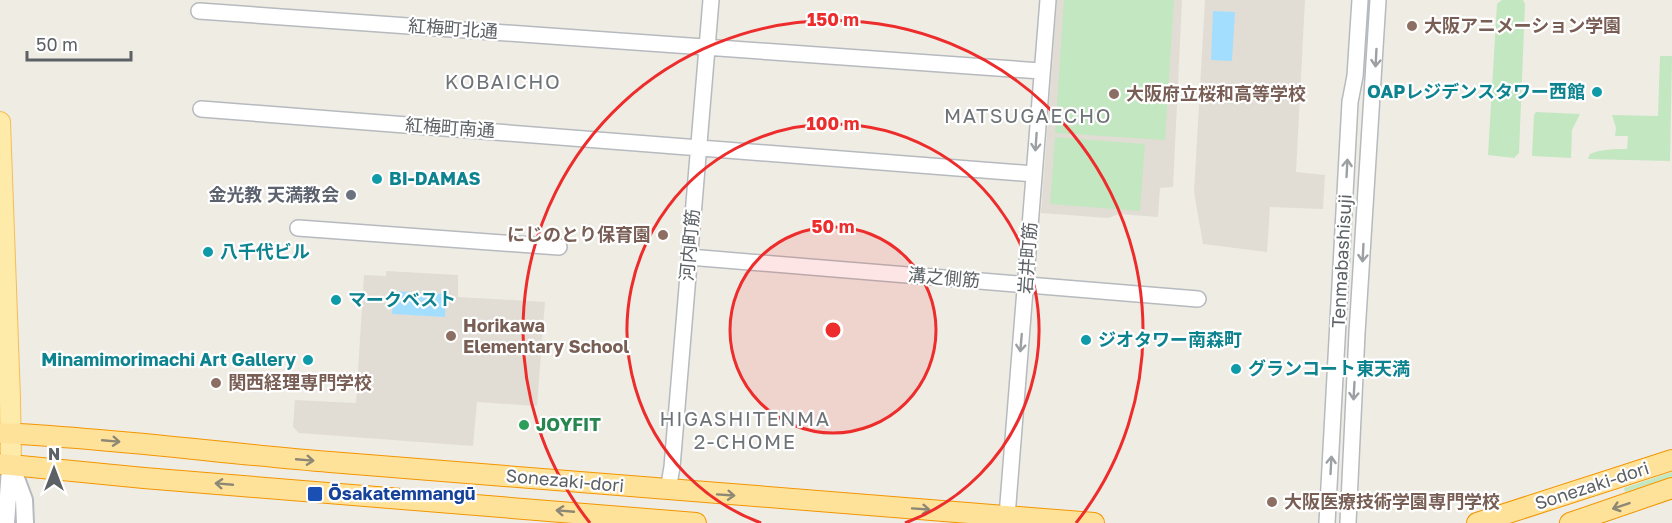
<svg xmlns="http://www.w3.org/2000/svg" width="1672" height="523" font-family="'Golos Text','Noto Sans JP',sans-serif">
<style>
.education{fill:#e1ddd5}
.green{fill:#c3e7c0}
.water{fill:#a4deff}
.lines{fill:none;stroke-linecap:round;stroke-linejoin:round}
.tertiary-casing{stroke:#b6babe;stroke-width:18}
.secondary-casing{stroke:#b7bbc0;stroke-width:20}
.primary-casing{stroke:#f4bd57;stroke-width:22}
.trunk-casing{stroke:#f39500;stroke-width:22}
.tertiary{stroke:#fff;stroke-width:15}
.secondary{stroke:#fff;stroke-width:16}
.primary{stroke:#ffeba9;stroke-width:20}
.trunk{stroke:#ffe29a;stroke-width:20}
.oneway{stroke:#9da0a3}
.oneway2{stroke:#8d8875}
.ring{fill:none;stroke:#ed2c2c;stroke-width:3}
.education-dot{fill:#8d6e63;stroke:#fff;stroke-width:2}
.culture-dot{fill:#0f9aa8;stroke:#fff;stroke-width:2}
.worship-dot{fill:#6b7280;stroke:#fff;stroke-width:2}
.leisure-dot{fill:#2e9e5b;stroke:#fff;stroke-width:2}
.transit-dot{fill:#1a4fb4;stroke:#fff;stroke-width:2}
.labels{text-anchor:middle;stroke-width:4.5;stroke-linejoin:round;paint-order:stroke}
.education-label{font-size:18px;font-weight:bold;fill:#785e54;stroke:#fff;text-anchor:start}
.street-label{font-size:18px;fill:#5c6165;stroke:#fff}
.culture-label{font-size:18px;font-weight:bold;fill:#0d838f;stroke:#fff;text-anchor:start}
.worship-label{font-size:18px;font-weight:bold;fill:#5b616d;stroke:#fff;text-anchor:end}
.leisure-label{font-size:18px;font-weight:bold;fill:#27864d;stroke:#fff;text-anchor:start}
.transit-label{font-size:18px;font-weight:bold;fill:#164399;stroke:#fff;text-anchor:start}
.neighbourhood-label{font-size:20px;letter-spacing:1.5px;fill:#6d7377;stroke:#fff}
.centre{fill:#ed2c2c;stroke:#fff;stroke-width:3}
.ring-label{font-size:18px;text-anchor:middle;font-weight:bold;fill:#ed2c2c;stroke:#fff;stroke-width:4.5;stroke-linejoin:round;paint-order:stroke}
</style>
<rect width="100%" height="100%" fill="#efece4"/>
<path class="education" d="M1057 0H1182L1173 187 1160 188 1158 217 1119 214 1108 218 1041 213Z
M1205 0H1305L1296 172 1325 175 1323 209 1270 207 1267 252 1203 244 1194 192Z
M386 271 458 275V297L545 302 537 406 477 402 473 446 299 433 293 427 295 400 356 403 364 275 386 276Z"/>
<path class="green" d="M1064 0H1174L1165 140 1055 133Z
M1502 0H1523L1525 4 1519 153 1514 158 1488 155 1497 4Z
M1660 56H1672L1670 161 1588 159 1590 154C1602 149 1614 149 1627 149L1628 136H1615L1616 128 1612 115 1658 116Z
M1536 112 1580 114 1572 130 1571 158 1532 156 1534 115Z
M1055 137 1145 144 1140 211 1050 204Z
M1672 472V477L1625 492 1624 488Z"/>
<path class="water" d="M1213 11 1235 12 1232 61 1211 60Z
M394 291 446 294 445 317 392 314Z"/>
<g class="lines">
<g class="tertiary-casing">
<path id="tertiary" d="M199 11 1041 71
M201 109 1034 174
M298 228 559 247
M689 257 1198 299
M668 490 672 467 711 0
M1007 516 1048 0
M1327 523 1350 102 1355 76 1360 0
M1348 523 1357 333 1378 0"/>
</g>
<g class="secondary-casing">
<path id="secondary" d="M11 465 24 500 25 523
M6 523 10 469"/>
</g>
<g class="primary-casing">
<path id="primary" d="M0 122 10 399 11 465"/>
</g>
<g class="trunk-casing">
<path id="trunk" d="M0 433C110 438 220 453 330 462 585 482 839 503 1094 523
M0 464 144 478 696 523
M1477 523 1672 460
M1570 523 1672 488"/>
</g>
<use href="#tertiary" class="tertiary"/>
<use href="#secondary" class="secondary"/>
<use href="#primary" class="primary"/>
<use href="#trunk" class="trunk"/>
</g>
<defs><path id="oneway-shaft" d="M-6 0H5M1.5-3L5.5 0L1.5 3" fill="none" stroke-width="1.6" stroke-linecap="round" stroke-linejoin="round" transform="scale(1.5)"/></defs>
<g class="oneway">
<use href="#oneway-shaft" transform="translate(1376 58) rotate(93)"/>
<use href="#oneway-shaft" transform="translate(1036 142) rotate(94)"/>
<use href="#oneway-shaft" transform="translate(1347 168) rotate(-87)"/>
<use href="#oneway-shaft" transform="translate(1363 253) rotate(93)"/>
<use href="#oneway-shaft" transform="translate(1021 343) rotate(95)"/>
<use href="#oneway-shaft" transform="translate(1354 391) rotate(93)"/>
<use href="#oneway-shaft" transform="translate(1331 465) rotate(-87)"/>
</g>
<g class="oneway2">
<use href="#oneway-shaft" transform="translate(111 441) rotate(5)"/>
<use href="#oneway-shaft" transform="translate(305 460) rotate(5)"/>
<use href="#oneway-shaft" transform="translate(224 484) rotate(-175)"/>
<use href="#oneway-shaft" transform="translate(726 495) rotate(4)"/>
<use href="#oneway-shaft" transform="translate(1621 506) rotate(161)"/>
<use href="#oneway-shaft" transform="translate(921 509) rotate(4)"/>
<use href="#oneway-shaft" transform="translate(565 511) rotate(-175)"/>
</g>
<circle cx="833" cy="330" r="103" fill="#ed2c2c" fill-opacity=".12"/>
<g class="ring">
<circle cx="833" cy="330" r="103"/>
<path d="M761 523A206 206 0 1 1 905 523"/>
<path d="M590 523A310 310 0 1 1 1076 523"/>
</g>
<g class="education-dot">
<circle cx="1412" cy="26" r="6"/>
<circle cx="1114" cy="94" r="6"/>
<circle cx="663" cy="235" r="6"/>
<circle cx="451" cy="336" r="6"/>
<circle cx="216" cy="383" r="6"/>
<circle cx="1272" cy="502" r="6"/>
</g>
<g class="culture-dot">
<circle cx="1597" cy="92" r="6"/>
<circle cx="377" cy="179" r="6"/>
<circle cx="208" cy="252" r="6"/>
<circle cx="336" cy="300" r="6"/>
<circle cx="1086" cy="340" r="6"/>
<circle cx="308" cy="360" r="6"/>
<circle cx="1236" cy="369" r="6"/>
</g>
<circle class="worship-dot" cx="351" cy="195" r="6"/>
<circle class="leisure-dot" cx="524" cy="425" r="6"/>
<rect class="transit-dot" x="307" y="486" width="16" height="16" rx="3"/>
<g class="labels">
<g class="education-label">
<text x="1424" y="32">大阪アニメーション学園</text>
<text x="1126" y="100">大阪府立桜和高等学校</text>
<text x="651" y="241" text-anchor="end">にじのとり保育園</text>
<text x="463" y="332">Horikawa<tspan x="463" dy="21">Elementary School</tspan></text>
<text x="228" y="389">関西経理専門学校</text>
<text x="1284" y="508">大阪医療技術学園専門学校</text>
</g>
<g class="street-label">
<text transform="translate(453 29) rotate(4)" y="6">紅梅町北通</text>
<text transform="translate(450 128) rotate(4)" y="6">紅梅町南通</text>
<text transform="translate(690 245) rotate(-85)" y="6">河内町筋</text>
<text transform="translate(1028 258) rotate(-86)" y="6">岩井町筋</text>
<text transform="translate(1342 261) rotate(-87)" y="6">Tenmabashisuji</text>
<text transform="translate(944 278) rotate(5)" y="6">溝之側筋</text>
<text transform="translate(565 481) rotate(5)" y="6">Sonezaki-dori</text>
<text transform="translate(1592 486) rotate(-18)" y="6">Sonezaki-dori</text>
</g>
<g class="culture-label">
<text x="1585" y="98" text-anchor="end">OAPレジデンスタワー西館</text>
<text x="389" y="185">BI-DAMAS</text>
<text x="220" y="258">八千代ビル</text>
<text x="348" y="306">マークベスト</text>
<text x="1098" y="346">ジオタワー南森町</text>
<text x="296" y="366" text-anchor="end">Minamimorimachi Art Gallery</text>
<text x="1248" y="375">グランコート東天満</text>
</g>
<g class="worship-label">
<text x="339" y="201">金光教 天満教会</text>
</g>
<g class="leisure-label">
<text x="536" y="431">JOYFIT</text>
</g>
<g class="transit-label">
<text x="328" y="500">Ōsakatemmangū</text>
</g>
<g class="neighbourhood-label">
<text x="503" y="89">KOBAICHO</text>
<text x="1028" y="123">MATSUGAECHO</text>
<text x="745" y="426">HIGASHITENMA<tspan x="745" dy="23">2-CHOME</tspan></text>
</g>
</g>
<circle cx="833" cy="330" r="9" class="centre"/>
<g class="ring-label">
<text x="833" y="26">150 m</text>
<text x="833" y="130">100 m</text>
<text x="833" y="233">50 m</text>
</g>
<g transform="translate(54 469)" stroke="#ffffff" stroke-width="4.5" paint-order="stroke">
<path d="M0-4.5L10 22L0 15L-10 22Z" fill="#5c6165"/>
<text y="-9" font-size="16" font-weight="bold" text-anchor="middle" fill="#5c6165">N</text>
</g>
<path d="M27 51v9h104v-9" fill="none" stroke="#5c6165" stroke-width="3"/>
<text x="36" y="51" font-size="18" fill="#5c6165" stroke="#ffffff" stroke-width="4.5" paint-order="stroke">50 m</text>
</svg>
